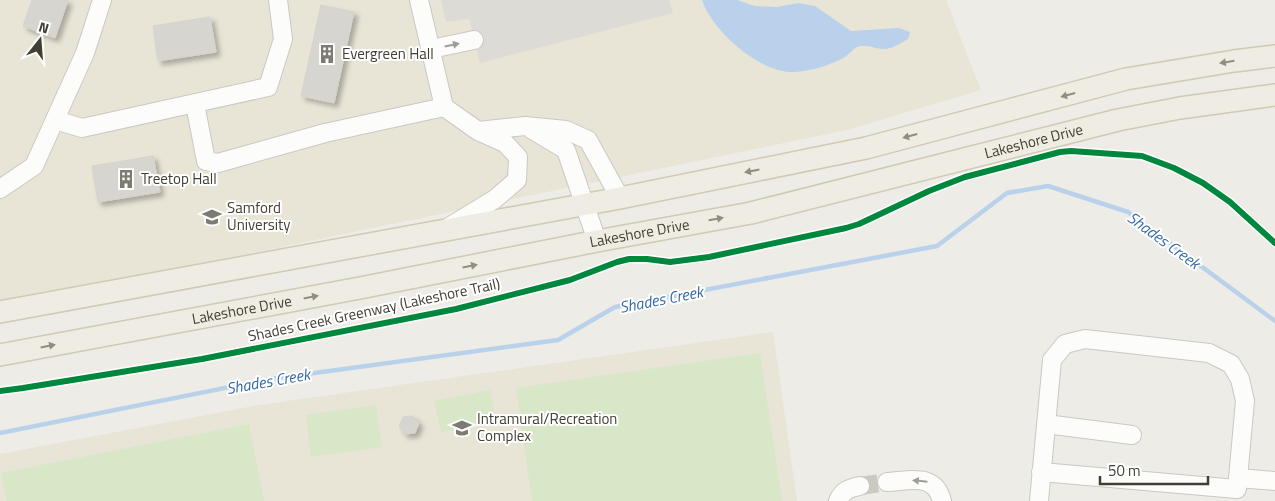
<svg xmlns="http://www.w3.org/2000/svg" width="1275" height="501" font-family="'Titillium Web',sans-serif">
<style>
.education{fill:#e8e5d6}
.green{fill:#d7e7c7}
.parking{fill:#dddbd6}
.water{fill:#b9d1ea}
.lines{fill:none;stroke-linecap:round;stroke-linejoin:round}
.stream{stroke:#b9d1ea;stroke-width:4.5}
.building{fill:#d7d5cf;stroke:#d6d3cc;filter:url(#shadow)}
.minor-tunnel{stroke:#ccc9c2;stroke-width:18;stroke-dasharray:18 9;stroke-linecap:butt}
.minor-casing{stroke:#cac8c2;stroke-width:20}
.major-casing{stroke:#cfcab4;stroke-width:24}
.minor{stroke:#fcfcfb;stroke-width:18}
.major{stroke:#efede3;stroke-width:21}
.cycleway-casing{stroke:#fff;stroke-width:9}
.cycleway{stroke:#00873e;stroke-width:6}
.oneway{fill:#9f9d98}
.oneway2{fill:#908d83}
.labels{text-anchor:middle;stroke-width:4;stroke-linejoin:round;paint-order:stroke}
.poi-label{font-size:15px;fill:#423e34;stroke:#fff;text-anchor:start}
.street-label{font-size:15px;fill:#423e34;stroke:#fff}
.water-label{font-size:16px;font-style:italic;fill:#3469a7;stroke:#fff}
</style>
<defs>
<filter id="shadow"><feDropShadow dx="4" dy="4" stdDeviation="2.5" flood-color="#0004"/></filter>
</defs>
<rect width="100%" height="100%" fill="#eeece6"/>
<path class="education" d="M0 0H946L981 90 847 130 0 305Z
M773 332 797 501H0V454L259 405Z"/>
<path class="green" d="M760 353 782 501H532L516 388Z
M490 390 496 421 441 432 434 401Z
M376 405 382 447 311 457 306 415Z
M249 424 264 501H7L1 473Z"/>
<path class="parking" d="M441 0H669L673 13 480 63 469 19 446 22Z"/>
<path class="water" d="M702 0H737L755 6 777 7 798 3 815 6 851 31 899 28 910 32 908 39C901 43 892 49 884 49 874 49 867 43 857 47 853 49 849 54 845 57 831 65 811 71 794 72 761 74 712 31 702 0Z"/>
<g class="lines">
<path class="stream" d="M0 433 270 379 558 340 615 307 937 246 1007 193 1048 186 1128 212 1275 321"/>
</g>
<path class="building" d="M32 0H68L55 38 23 26Z
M321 5 354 12 334 103 301 96Z
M210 17 216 52 158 61 153 26Z
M153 156 160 192 98 202 92 166Z
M412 416 419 423 415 433 405 434 399 426 403 417Z"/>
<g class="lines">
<path class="minor-tunnel" d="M860 486 887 482"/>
<g class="minor-casing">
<path id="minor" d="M419 0 444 107 478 131 525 126 566 130 588 140 620 198
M431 49 474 40
M195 104 206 161 218 163 325 133 444 107
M55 120 82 128 268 87 283 39 278 0
M531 129 566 150 597 241
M0 189 34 166 85 53 102 0
M449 227 495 199 517 180 518 157 505 143 478 131
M1046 424 1132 435
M1238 478 1275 481
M887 482C909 481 935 472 942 501
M838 501C842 491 849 488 860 486
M1039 501 1052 360 1065 344 1085 339 1209 353 1231 364 1240 379 1245 401 1237 489 1041 472"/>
</g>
<g class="major-casing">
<g id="major">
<path d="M0 312 620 198 866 148 1126 79 1234 61 1275 56"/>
<path id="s1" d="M0 355 360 288 597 241 751 213 1118 120 1180 108 1275 95"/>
</g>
</g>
<use href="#minor" class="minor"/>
<use href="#major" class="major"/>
<g class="cycleway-casing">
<path id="cycleway" d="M0 391 23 388 202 359 456 309 570 280 617 262 629 259H647L670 262 709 257 846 228 859 224 929 191 965 177 1060 152 1071 151 1142 156 1174 168 1203 183 1230 202 1275 243"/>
</g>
<use href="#cycleway" class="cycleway"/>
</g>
<defs><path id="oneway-solid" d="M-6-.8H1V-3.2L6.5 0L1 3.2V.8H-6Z" transform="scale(1.25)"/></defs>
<g class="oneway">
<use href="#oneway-solid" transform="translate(452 45) rotate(-12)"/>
<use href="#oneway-solid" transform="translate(920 481) rotate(-174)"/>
</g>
<g class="oneway2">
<use href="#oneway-solid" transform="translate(1227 62) rotate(171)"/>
<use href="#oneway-solid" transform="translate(1068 95) rotate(165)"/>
<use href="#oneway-solid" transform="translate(910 136) rotate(165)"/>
<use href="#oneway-solid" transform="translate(752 171) rotate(169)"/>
<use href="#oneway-solid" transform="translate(716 219) rotate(-10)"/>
<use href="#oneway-solid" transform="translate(470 266) rotate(-11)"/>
<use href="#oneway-solid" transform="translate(311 297) rotate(-11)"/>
<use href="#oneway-solid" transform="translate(48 346) rotate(-11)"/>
</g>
<defs>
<g id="building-bare" transform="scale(1.5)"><path d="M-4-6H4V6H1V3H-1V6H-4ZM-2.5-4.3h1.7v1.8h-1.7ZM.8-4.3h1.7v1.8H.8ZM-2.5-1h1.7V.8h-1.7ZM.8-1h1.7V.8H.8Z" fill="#7e7b72" stroke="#fff" stroke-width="2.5" paint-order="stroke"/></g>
<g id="university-bare" transform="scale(1.5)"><path d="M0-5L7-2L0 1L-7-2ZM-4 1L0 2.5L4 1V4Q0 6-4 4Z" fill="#7e7b72" stroke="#fff" stroke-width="2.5" paint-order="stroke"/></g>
</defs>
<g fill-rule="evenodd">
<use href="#building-bare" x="327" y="54"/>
<use href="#building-bare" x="126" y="179"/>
<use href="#university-bare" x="212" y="217"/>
<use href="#university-bare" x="462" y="428"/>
</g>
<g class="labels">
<g class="poi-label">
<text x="342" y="59">Evergreen Hall</text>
<text x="141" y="184">Treetop Hall</text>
<text x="227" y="213">Samford<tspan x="227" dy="17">University</tspan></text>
<text x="477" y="424">Intramural/Recreation<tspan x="477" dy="17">Complex</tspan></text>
</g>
<g class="street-label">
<text dy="5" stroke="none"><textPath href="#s1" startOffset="1056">Lakeshore Drive</textPath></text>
<text dy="5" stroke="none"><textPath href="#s1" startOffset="651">Lakeshore Drive</textPath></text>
<text dy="5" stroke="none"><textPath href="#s1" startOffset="246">Lakeshore Drive</textPath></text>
<text transform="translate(374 310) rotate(-12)" y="5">Shades Creek Greenway (Lakeshore Trail)</text>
</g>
<g class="water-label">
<text transform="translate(1164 240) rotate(36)" y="6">Shades Creek</text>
<text transform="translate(661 299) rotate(-11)" y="6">Shades Creek</text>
<text transform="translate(268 381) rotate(-10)" y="6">Shades Creek</text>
</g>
</g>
<g transform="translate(40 40) rotate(17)" stroke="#ffffff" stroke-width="4" paint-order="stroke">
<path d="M0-4L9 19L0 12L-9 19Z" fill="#423e34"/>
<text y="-8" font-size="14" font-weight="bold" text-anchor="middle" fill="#423e34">N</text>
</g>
<path d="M1100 476v8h108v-8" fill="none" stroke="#423e34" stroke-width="2.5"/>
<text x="1108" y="476" font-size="15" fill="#423e34" stroke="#ffffff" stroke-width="4" paint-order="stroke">50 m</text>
</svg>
